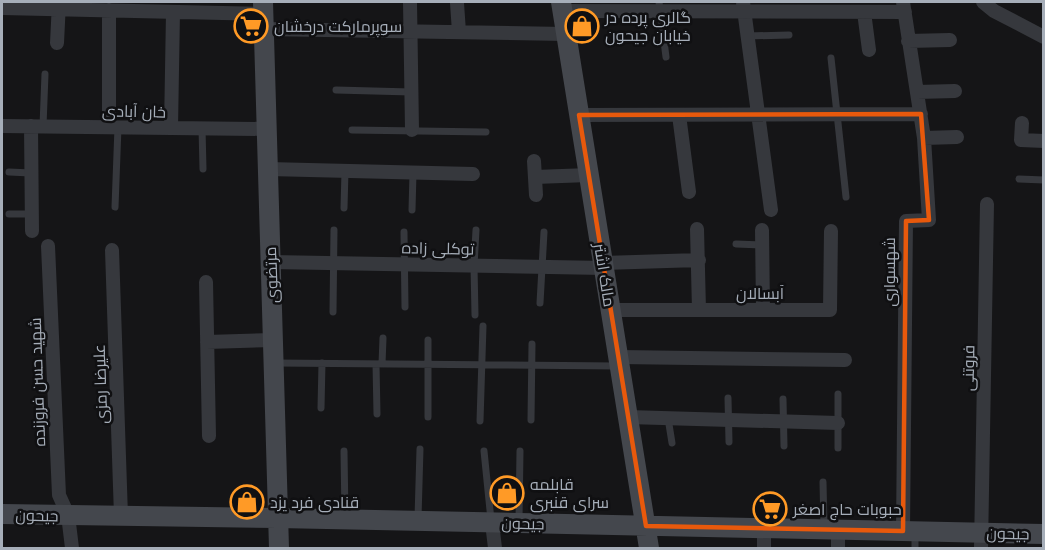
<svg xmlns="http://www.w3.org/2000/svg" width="1045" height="550" font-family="Arial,Cairo,sans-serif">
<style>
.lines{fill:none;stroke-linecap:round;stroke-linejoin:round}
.lane{stroke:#36383d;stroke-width:7}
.street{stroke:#36383d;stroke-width:14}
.secondary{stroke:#44474d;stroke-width:20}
.marked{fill:none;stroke:#e8590c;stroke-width:4.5;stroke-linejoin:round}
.labels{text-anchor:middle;stroke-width:5;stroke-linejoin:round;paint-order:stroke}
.poi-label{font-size:16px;fill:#a6aeb9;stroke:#101012;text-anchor:start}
.street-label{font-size:16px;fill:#a6aeb9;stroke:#101012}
</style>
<rect width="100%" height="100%" fill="#151517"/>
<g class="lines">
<path class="lane" d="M659 2 666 57
M747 36 789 35
M831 58 846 197
M336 90 411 92
M43 126 45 74
M202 128 203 169
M352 130 486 132
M9 172 31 173
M1019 179 1044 180
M115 207 118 127
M344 208 345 171
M412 210 413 173
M9 214H32
M404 232 405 307
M736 244 762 245
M540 303 544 232
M333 312 334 230
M475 315 474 266 476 230
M428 340V417
M275 363 618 366
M376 364 377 414
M382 364 383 338
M838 394V448
M728 398 729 442
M783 399 784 446
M321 408 322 363
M668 418 672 443
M531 420 532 344
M480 421 483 326
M344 451 345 517
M484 451 491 520
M823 482 824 527
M418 518 420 449
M519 520 520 451
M915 548V533"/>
<path class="street" d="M410 2 412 130
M743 2 771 210
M983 2 994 11 1044 37
M457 3 459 32
M2 8 263 14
M562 11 905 12
M864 12 869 50
M264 29 566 34
M908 41 950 40
M57 43 59 2
M917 92 955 91
M579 115 921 114
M679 115 689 192
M1022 123 1021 140 1044 141
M2 126 267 129
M31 126 32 231
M109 127V10
M171 128 173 12
M924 138 957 137
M534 161 536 195
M268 169 473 174
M535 177 589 175
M697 229 699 310
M762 230 763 310
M48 246 59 495 68 515 72 548
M112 250 121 516
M271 262 604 268
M603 263 699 260
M206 282 209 436
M611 310H830L831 231
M207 342 273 340
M619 357 845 360
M628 417 838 423
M492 523 495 548
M903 531 906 221 929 220 924 138 903 2
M764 548V528
M838 548V529
M981 548 987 204"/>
<path class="secondary" d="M263 2 279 548
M561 2 649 548
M2 514 278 518 1044 534"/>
</g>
<path class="marked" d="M921 114 929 220 906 221 903 531 646 526 579 115Z"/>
<defs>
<g id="supermarket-ring" transform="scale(1.725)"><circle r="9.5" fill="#101012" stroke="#ff9a26" stroke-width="1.5"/><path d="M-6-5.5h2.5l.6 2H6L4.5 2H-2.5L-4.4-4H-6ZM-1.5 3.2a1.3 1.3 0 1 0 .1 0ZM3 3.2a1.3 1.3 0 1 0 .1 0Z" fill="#ff9a26"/></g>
<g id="shop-ring" transform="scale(1.725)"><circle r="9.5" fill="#101012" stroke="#ff9a26" stroke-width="1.5"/><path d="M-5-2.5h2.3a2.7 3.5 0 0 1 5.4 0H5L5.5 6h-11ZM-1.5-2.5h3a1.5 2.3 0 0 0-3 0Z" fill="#ff9a26"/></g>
</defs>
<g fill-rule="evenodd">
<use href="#supermarket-ring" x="251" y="26"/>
<use href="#shop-ring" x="582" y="26"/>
<use href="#shop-ring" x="507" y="493"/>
<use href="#shop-ring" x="247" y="502"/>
<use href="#supermarket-ring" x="770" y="509"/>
</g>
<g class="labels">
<g class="poi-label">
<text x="605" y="23">گالری پرده در<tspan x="605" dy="18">خیابان جیحون</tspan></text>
<text x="274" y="32">سوپرمارکت درخشان</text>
<text x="530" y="490">قابلمه<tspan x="530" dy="18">سرای قنبری</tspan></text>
<text x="270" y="508">قنادی فرد یزد</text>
<text x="793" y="515">حبوبات حاج اصغر</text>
</g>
<g class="street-label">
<text transform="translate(134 111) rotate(1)" y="6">خان آبادی</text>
<text transform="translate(438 248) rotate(1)" y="6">توکلی زاده</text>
<text transform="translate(889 272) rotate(-90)" y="6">شهسواری</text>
<text transform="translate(271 275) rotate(-92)" y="6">مرتضوی</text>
<text transform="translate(605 275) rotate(81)" y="6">مالک اشتر</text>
<text x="760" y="299">آبسالان</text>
<text transform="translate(968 368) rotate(-89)" y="6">فروتنی</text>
<text transform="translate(37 382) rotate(-92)" y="6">شهید حسن فروزنده</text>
<text transform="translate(100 384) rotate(-92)" y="6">علیرضا رمزی</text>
<text transform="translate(37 515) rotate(1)" y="6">جیحون</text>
<text transform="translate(523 523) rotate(1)" y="6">جیحون</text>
<text transform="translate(1008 533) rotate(1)" y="6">جیحون</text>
</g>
</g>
<rect width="1045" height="550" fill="none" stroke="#a6aeb9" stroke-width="6"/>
</svg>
